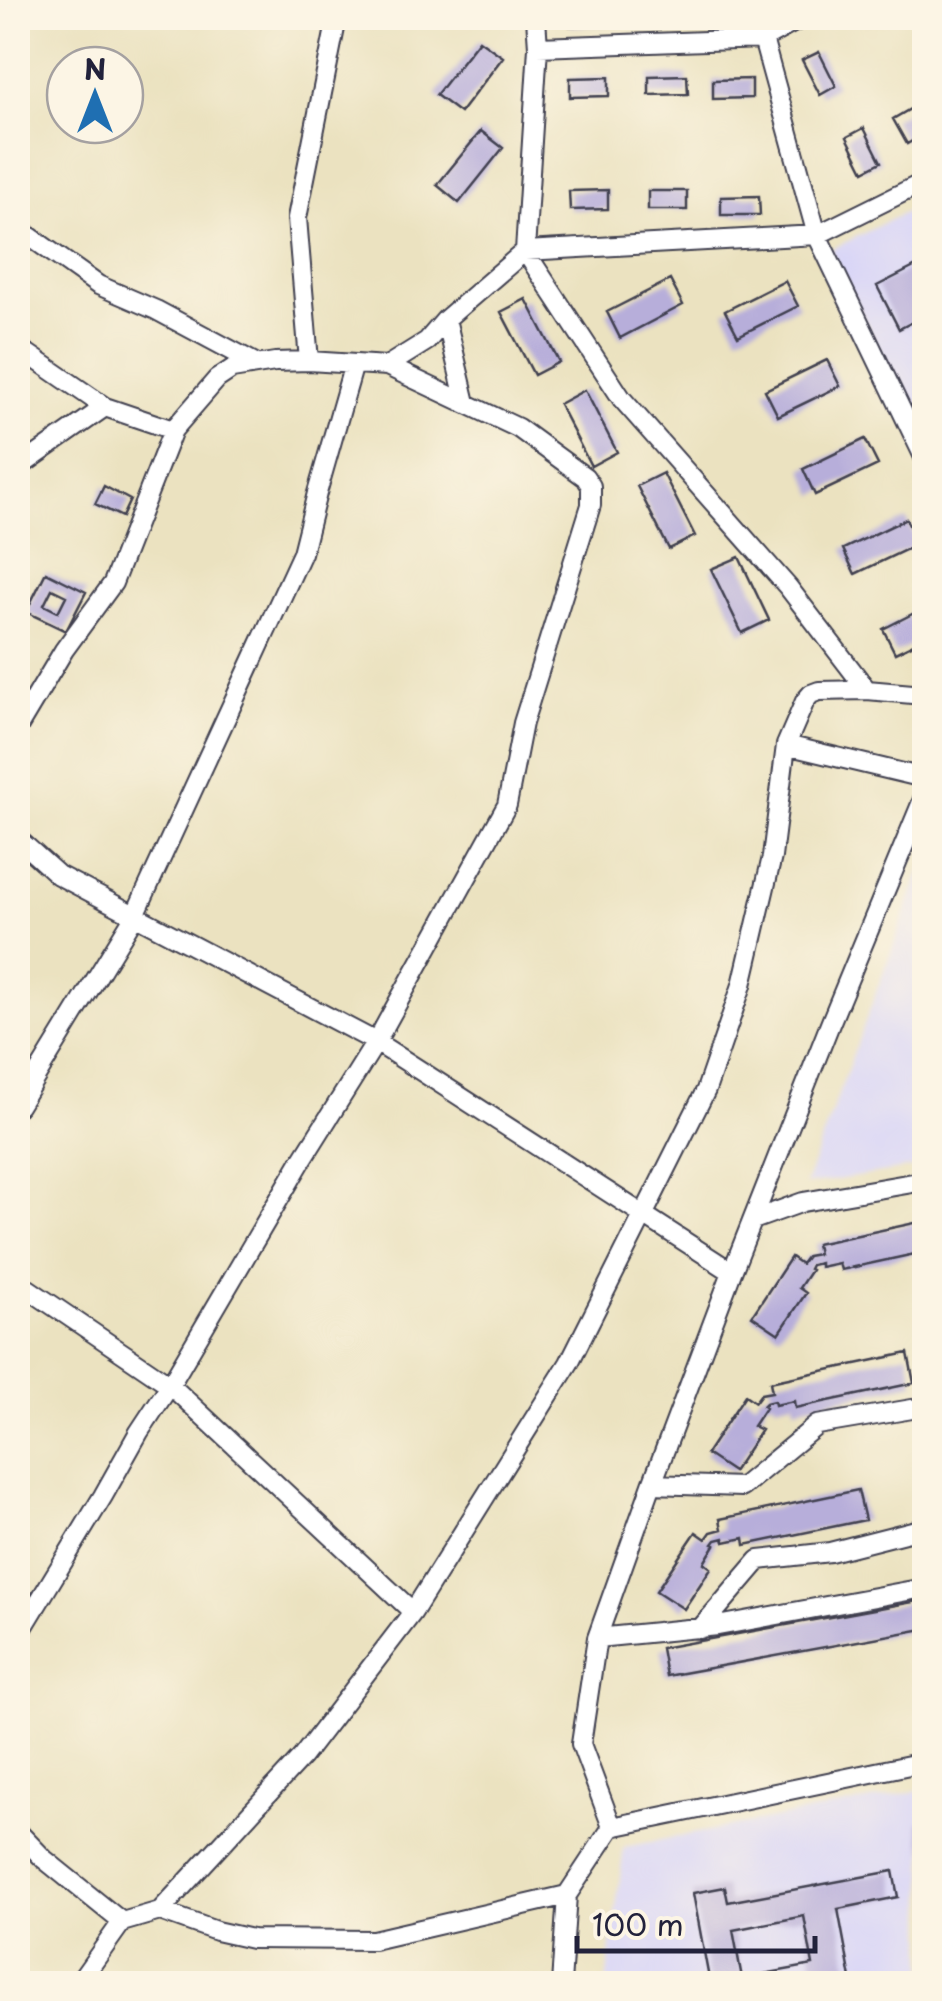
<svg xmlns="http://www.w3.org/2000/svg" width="942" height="2001" font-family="'Playpen Sans',sans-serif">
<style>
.built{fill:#d9d6f7}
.building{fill:#b7aeda;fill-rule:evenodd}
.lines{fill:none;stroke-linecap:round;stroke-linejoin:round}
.minor-casing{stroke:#403f4f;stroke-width:22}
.minor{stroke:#fff;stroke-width:18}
</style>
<rect width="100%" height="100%" fill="#fcf5e5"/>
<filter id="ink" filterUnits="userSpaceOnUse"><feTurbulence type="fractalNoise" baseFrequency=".01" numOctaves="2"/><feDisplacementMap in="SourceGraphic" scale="20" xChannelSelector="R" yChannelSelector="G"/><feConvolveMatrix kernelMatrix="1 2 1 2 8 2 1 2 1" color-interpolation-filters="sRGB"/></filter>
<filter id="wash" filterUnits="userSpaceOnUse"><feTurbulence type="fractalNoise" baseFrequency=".0048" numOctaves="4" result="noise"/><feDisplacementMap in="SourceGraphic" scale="40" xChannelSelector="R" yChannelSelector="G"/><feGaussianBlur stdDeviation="2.25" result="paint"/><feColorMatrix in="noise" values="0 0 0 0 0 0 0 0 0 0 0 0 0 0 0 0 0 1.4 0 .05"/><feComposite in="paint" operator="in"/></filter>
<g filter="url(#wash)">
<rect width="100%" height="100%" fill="#ebe2c0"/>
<path class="built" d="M924 203V440L830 250Z
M921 871 924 872V1166L805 1185Z
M924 1790V1983L606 1984 624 1847Z"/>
<g id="blocks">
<path class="building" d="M570 18H609V25L570 26Z
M645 18H684V23H645Z
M479 40 503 57 460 113 436 95Z
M819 52 836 86 820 95 802 60Z
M687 75 688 94 649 95V76Z
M609 77V96L570 97V78Z
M752 79V98L713 99V80Z
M924 101V134L907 144 893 119Z
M864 128 881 162 864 171 847 137Z
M481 131 503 148 459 203 437 185Z
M608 190V209L570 210 569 191Z
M648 191H687V210H648Z
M759 196 760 215H721V197Z
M924 262V316L899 329 877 286Z
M670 280 683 305 620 338 607 312Z
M785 281 798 306 738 336 725 311Z
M526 299 559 362 534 375 501 312Z
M827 360 840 386 778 416 765 390Z
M585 390 617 452 591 466 559 404Z
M865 439 878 465 815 495 803 469Z
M663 473 695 536 669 549 637 486Z
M104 486 130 500 122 517 95 504Z
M906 519 918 544 855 574 843 549Z
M739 557 769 620 742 633 711 569Z
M46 572 86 592 66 631 26 612ZM52 589 66 596 58 612 44 605Z
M924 608V639L895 653 883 629Z
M924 1221V1252L841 1270 839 1263 820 1267V1263L811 1265 809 1269 811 1270 799 1288 806 1293 779 1334 752 1316 791 1257 801 1264 807 1256 818 1254 816 1244Z
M908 1353 914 1383 795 1408 794 1401 775 1405 774 1401 766 1403 763 1406 765 1408 753 1426 761 1430 733 1472 706 1454 745 1395 755 1402 761 1394 772 1392 770 1382Z
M858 1490 865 1520 745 1545 744 1538 725 1542 724 1538 716 1540 713 1544 715 1545 704 1563 711 1568 684 1609 656 1591 696 1532 706 1539 711 1532 722 1529 720 1519Z
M924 1600V1629L666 1676 661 1648Z
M924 1821V1851H923L918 1823Z
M893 1871 898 1897 838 1909 852 1984H710L693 1893 725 1887 728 1902ZM804 1916 813 1965 742 1978 733 1930Z"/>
</g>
</g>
<g filter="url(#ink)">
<use href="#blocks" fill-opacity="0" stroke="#403f4f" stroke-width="2.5"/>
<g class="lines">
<g class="minor-casing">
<path id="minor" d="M536 18 538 47 525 251 622 399 788 587 867 690
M763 39 817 235 924 457
M538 47 763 39 802 18
M18 228 98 285 156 310 257 364
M446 319 466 403
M18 347 105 407 173 430
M309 361 297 218 336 23 340 18
M387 366 427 341 446 319 525 251 817 235 924 182
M18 468 105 407
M18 727 64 650 113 583 173 430 217 379 232 369 275 362 309 361 387 366 518 428 585 477 591 486V505L523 723 507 805 376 1042 302 1160 170 1385 139 1432 103 1496 18 1636
M786 745 924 778
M18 839 58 875 376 1042 732 1272
M18 1106 135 915 302 553 317 493 354 364
M753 1220 803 1202 924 1181
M18 1282 170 1385 413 1612
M652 1484 742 1487 817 1425 924 1407
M700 1629 759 1560 830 1552 924 1528
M597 1638 718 1626 924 1588
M612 1827 581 1744 597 1638 652 1484 732 1272 830 1024 924 797
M18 1832 44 1859 122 1922 160 1911 216 1931 252 1939 373 1940 567 1895
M160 1911 302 1757 413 1612 569 1363 706 1090 742 985 772 857 786 745 805 701 811 694 819 691 867 690 924 695
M78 1984 122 1922
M561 1984 567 1895 612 1827 924 1762"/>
</g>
<use href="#minor" class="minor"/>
</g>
</g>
<rect width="942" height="2001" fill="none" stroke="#fcf5e5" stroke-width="60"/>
<g transform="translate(95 95)"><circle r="48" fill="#fcf5e5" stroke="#a5a1a1" stroke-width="2.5"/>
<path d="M0-8L18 38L0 25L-18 38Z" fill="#1f6fb2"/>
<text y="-15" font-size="28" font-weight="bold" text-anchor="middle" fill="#22223b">N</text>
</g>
<path d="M577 1936v15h238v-15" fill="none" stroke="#22223b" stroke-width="5"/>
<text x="592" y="1936" font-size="30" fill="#22223b" stroke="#fcf5e5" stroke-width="8" paint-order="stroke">100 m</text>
</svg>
